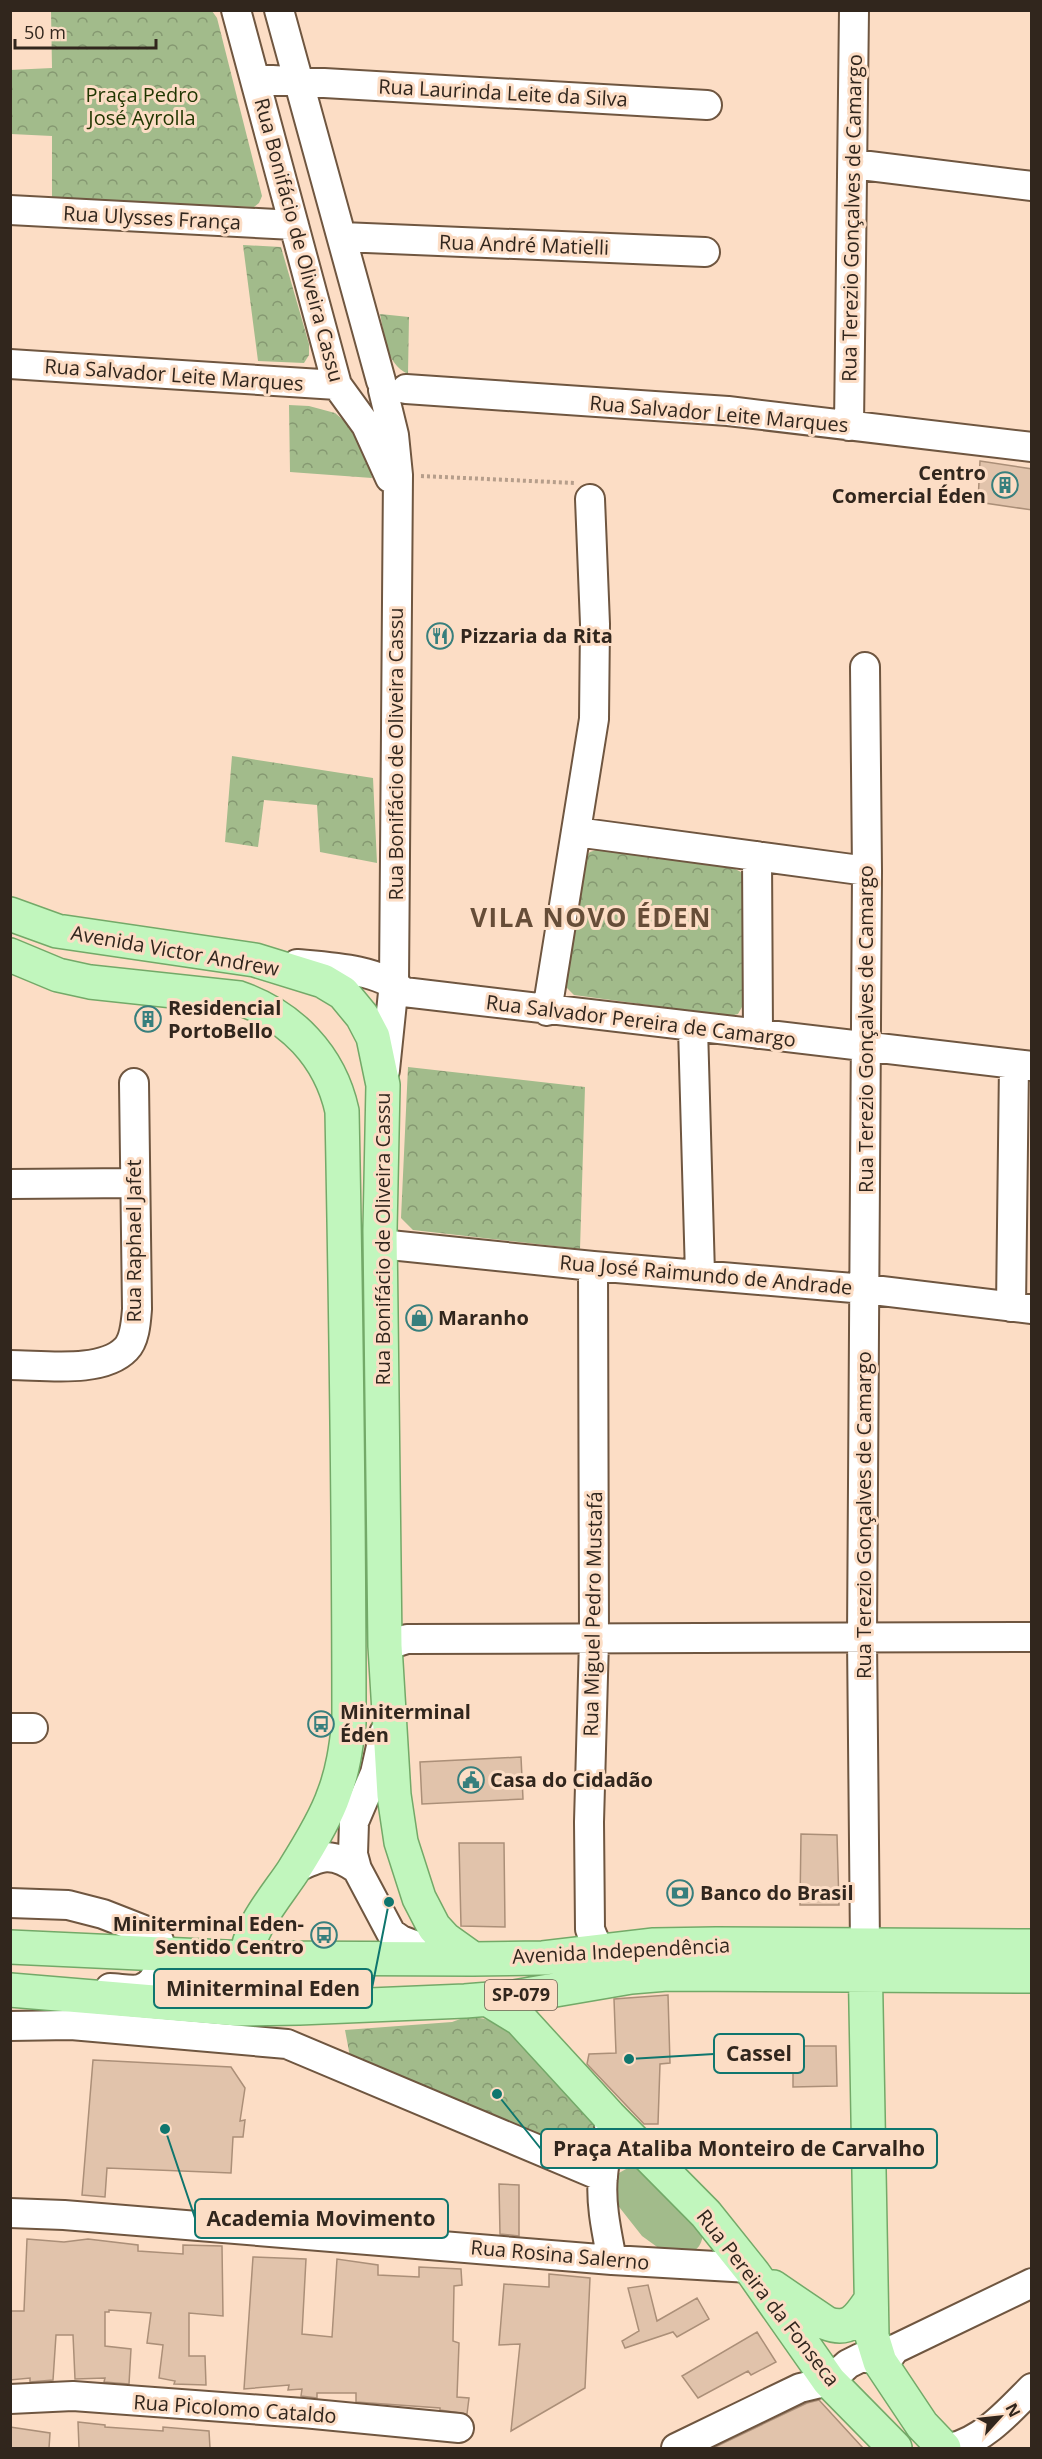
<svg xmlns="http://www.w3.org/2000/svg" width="1042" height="2459" font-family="'Open Sans',sans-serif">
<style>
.green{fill:#a2bb8b}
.forest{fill:url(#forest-crowns)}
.building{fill:#e1c3ab;stroke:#ab8f78;stroke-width:1.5}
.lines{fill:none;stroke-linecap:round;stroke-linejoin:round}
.minor-casing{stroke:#6f5640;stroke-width:32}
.major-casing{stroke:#73a968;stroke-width:36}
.path{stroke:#b69e8b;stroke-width:4;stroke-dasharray:3 3;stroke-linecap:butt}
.minor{stroke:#fff;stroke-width:28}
.major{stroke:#c1f6bd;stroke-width:33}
.labels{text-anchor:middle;stroke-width:6;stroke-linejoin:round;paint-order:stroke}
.shield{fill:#fcddc5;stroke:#6e5d4f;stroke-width:1.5}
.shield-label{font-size:18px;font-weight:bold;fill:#31261d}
.street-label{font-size:20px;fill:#31261d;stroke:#fcddc5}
.park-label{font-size:20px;fill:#1f3600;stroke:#fcddc5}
.poi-label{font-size:20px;font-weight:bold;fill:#31261d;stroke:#fcddc5;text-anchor:start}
.district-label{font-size:26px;font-weight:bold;letter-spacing:1.5px;fill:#664d38;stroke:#fcddc5}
.leader{fill:none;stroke:#0f766e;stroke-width:2}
.callout-dot{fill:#0f766e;stroke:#fcddc5;stroke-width:2}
.callout{fill:#fcddc5;stroke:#0f766e;stroke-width:2}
.callout-label{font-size:21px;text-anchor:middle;font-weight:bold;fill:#31261d}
</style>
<defs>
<pattern id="forest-crowns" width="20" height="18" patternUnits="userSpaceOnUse" patternTransform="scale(1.5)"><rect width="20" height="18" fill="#a2bb8b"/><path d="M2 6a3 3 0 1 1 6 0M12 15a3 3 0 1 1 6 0" fill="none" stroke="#859871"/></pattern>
</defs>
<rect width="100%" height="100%" fill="#fcddc5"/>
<path class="green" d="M633 2165H641L703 2232C702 2253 689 2254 671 2257L642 2236 616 2203 615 2179 619 2173Z"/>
<path class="forest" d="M51 11H212L217 18 262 196 259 203 254 207 52 200V136L11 134 10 70 52 68Z
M243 245 281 247 309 344V355L304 363 258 361Z
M380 314 409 317 408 374C385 363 385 336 380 314Z
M289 405 309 406 335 413 354 429 366 444 372 478 290 472Z
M232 756 373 778 377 863 320 852 317 805 264 800 258 847 225 842Z
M596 850 731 867 741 872 746 885 742 1007 738 1014 730 1016 574 995 567 988 565 979 586 856 590 852Z
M408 1067 585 1087 580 1249 413 1230 401 1218Z
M466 2017C484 2017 495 2021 509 2032L597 2127C596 2141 595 2149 580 2155L351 2062 345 2030 452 2022Z"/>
<path class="building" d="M980 461 1032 469V510L978 502Z
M521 1757 523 1799 422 1804 420 1762Z
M801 1834 837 1835 839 1905H800Z
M459 1843H504L505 1927 461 1926Z
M668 1995 670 2063 660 2064 658 2124H644L587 2064 589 2054 616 2053 614 1999Z
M793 2046H836L837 2086 793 2087Z
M93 2060 231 2067 245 2088 240 2121 245 2120 243 2137H233L231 2173 107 2168 105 2197 82 2195Z
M499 2184 519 2185V2236L500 2234Z
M27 2239 64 2242 88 2239 138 2245V2251L183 2254V2245L222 2246 223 2316 189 2313V2356H205L206 2385 174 2384 175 2381 159 2378 163 2345 147 2343 151 2313 109 2310V2312H105V2346L131 2349 129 2384 104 2382 105 2378 75 2379 73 2335H56L53 2380 30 2382V2378L10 2380V2311H24Z
M253 2257 306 2259 302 2334 332 2337 337 2259 378 2265V2275L419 2277V2267L461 2269 462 2285 454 2286 453 2341 459 2343 457 2397 469 2398 467 2414 440 2410V2408L356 2402V2393H317V2398L301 2396 302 2389 288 2390 289 2385 244 2389Z
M549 2274 590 2278 585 2388 511 2431 520 2344 499 2345 504 2284 549 2287Z
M648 2285 657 2321 697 2298 709 2319 677 2337 673 2332 625 2348 622 2341 639 2331 628 2288Z
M757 2332 776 2362 751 2375 748 2371 698 2398 682 2376Z
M819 2400 863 2448H713L807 2403Z
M78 2422 105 2425V2427L163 2431V2427L209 2431 210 2448H79Z
M10 2427 50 2433 49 2448H10Z"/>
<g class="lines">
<g class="minor-casing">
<path id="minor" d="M236 10 337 385 366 425 390 478
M279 10 381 381
M255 79 707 105
M853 164 1032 186
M10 210 294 225
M342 237 705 252
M10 364 337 385
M406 389 728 411 1032 447
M383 390 394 435 398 475 394 983 385 1070
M849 426 854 10
M576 832 867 871
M757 856 758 1034
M297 964C331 967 378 969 404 992L1032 1066
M547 1011 594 719 595 624 590 499
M693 1028 700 1274
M10 1184 135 1183
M380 1244 593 1266 865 1289 1032 1309
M593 1266 594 1640 589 1822 590 1929C594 1940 597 1948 609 1952
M1011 1307 1014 1064
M10 1365C44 1365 102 1374 126 1349 135 1340 136 1322 137 1309L134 1083
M385 1646 407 1639 1032 1637
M10 1728H33
M384 1733 375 1773 354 1822 353 1854 357 1869 391 1933 401 1940 422 1948 444 1953
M294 1869C321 1856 331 1851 357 1869
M10 1903 68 1905 103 1914 149 1932 158 1938C165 1955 160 1983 140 1989 131 1991 119 1988 110 1988
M865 1945 862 1638 867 871 865 667
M10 2026 71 2025 287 2044 603 2177
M609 2116C611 2142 605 2152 603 2176 600 2203 607 2234 612 2260
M10 2213 64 2215 612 2260 750 2268
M885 2370 889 2357 895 2349 1032 2283
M10 2399 73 2396 303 2413 459 2428
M676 2448 800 2388 829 2381 848 2364 860 2358H869L880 2362
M951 2448C985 2439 1008 2412 1032 2388"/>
</g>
<g class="major-casing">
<path id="major" d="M10 914 57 931 255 960 323 981 343 993 362 1016 373 1037 383 1085 380 1230 385 1646 394 1795 401 1842 419 1898 434 1927 445 1939 473 1959
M10 955 58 975 90 982 239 998C291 1016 330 1056 342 1111 346 1315 349 1519 349 1723 346 1747 343 1771 334 1794 327 1815 305 1852 293 1871 278 1894 246 1930 247 1959 249 1990 274 2000 299 2008
M10 1947 247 1958 473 1959 543 1958 654 1945 716 1944 1032 1946
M865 1951 872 2336 880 2362 922 2425 944 2448
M10 1990 237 2009 299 2008 465 2001 514 1997 631 1977 667 1974 1032 1976
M487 1999 520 2019 609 2116 706 2214 754 2274 829 2381 895 2448
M773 2287 826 2323C849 2332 858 2319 870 2301"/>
</g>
<path class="path" d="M421 476 575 483"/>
<use href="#minor" class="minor"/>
<use href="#major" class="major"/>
</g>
<defs>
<g id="building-ring" transform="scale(1.35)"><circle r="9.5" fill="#fcddc5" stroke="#377f7d" stroke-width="1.5"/><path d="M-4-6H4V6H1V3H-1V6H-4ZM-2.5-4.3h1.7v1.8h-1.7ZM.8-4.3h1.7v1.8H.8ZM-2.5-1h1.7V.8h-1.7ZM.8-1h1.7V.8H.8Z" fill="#377f7d"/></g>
<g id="restaurant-ring" transform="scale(1.35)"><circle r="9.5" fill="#fcddc5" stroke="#377f7d" stroke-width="1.5"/><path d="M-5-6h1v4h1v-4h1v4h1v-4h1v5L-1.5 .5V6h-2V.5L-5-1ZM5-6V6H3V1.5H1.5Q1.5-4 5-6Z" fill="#377f7d"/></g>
<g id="shop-ring" transform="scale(1.35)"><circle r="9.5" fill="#fcddc5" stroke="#377f7d" stroke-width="1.5"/><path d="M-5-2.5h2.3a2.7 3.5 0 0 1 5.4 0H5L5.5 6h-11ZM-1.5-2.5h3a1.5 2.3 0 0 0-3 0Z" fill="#377f7d"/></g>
<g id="bus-ring" transform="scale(1.35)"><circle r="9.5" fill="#fcddc5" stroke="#377f7d" stroke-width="1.5"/><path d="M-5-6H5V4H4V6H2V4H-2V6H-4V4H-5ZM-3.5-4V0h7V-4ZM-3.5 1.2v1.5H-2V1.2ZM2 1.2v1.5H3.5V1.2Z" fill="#377f7d"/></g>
<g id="civic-ring" transform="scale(1.35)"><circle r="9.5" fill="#fcddc5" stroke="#377f7d" stroke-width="1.5"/><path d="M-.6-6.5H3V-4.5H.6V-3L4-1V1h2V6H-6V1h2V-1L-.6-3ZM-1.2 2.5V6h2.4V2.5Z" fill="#377f7d"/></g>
<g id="bank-ring" transform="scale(1.35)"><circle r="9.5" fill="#fcddc5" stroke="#377f7d" stroke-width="1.5"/><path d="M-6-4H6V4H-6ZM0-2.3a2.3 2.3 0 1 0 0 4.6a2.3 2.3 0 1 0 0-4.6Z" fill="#377f7d"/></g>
</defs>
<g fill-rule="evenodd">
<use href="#building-ring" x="1005" y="485"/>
<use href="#restaurant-ring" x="440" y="636"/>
<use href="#building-ring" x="148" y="1019"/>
<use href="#shop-ring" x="419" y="1318"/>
<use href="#bus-ring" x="321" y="1724"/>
<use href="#civic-ring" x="471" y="1780"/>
<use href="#bank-ring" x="680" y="1893"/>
<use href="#bus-ring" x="324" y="1935"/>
</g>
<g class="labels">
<rect class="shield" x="485" y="1980" width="72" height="30" rx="4.5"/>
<g class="shield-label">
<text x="521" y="2001">SP-079</text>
</g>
<g class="street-label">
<text transform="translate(503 93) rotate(3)" y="7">Rua Laurinda Leite da Silva</text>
<text transform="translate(152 218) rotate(3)" y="7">Rua Ulysses França</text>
<text transform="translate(852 218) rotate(-89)" y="7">Rua Terezio Gonçalves de Camargo</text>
<text transform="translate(299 240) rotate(75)" y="7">Rua Bonifácio de Oliveira Cassu</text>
<text transform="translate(524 245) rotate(2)" y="7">Rua André Matielli</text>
<text transform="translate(174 375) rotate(4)" y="7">Rua Salvador Leite Marques</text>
<text transform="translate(719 414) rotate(5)" y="7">Rua Salvador Leite Marques</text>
<text transform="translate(396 754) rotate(-90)" y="7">Rua Bonifácio de Oliveira Cassu</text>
<text transform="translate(175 951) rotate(10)" y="7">Avenida Victor Andrew</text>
<text transform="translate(641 1021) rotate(7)" y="7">Rua Salvador Pereira de Camargo</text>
<text transform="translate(866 1029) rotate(-90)" y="7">Rua Terezio Gonçalves de Camargo</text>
<text transform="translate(383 1239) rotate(-90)" y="7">Rua Bonifácio de Oliveira Cassu</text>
<text transform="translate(134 1241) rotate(-90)" y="7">Rua Raphael Jafet</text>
<text transform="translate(706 1275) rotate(5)" y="7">Rua José Raimundo de Andrade</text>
<text transform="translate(864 1515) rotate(-90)" y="7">Rua Terezio Gonçalves de Camargo</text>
<text transform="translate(593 1614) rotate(-89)" y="7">Rua Miguel Pedro Mustafá</text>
<text transform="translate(621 1951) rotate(-3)" y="7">Avenida Independência</text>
<text transform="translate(560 2255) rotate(5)" y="7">Rua Rosina Salerno</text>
<text transform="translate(768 2298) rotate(52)" y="7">Rua Pereira da Fonseca</text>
<text transform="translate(235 2409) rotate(4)" y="7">Rua Picolomo Cataldo</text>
</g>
<g class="park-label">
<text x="142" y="102">Praça Pedro<tspan x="142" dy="23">José Ayrolla</tspan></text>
</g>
<g class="poi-label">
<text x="986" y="480" text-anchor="end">Centro<tspan x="986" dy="23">Comercial Éden</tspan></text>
<text x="460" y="643">Pizzaria da Rita</text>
<text x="168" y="1015">Residencial<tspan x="168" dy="23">PortoBello</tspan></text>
<text x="438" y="1325">Maranho</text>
<text x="340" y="1719">Miniterminal<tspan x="340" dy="23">Éden</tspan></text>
<text x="490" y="1787">Casa do Cidadão</text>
<text x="700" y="1900">Banco do Brasil</text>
<text x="304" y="1931" text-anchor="end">Miniterminal Eden-<tspan x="304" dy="23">Sentido Centro</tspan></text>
</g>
<g class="district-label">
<text x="591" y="927">VILA NOVO ÉDEN</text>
</g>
</g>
<path class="leader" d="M389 1902L372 1988M629 2059L714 2054M497 2094L541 2149M165 2129L195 2218"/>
<g class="callout-dot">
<circle cx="389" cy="1902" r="6"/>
<circle cx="629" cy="2059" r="6"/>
<circle cx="497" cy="2094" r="6"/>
<circle cx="165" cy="2129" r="6"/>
</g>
<g class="callout">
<rect x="154" y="1969" width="218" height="39" rx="6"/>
<rect x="714" y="2034" width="90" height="39" rx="6"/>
<rect x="541" y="2129" width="396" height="39" rx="6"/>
<rect x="195" y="2199" width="253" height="39" rx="6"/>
</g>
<g class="callout-label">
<text x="263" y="1996">Miniterminal Eden</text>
<text x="759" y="2061">Cassel</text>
<text x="739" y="2156">Praça Ataliba Monteiro de Carvalho</text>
<text x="321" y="2226">Academia Movimento</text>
</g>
<rect width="1042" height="2459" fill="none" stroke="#31261d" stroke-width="24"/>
<g transform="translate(1000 2417) rotate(63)" stroke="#fcddc5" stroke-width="4.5" paint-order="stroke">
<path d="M0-4.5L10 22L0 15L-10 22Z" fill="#31261d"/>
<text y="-9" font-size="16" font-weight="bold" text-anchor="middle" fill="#31261d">N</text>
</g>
<path d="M15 39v9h141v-9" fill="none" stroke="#31261d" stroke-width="3"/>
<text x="24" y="39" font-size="18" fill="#31261d" stroke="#fcddc5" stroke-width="4.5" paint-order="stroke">50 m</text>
</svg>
